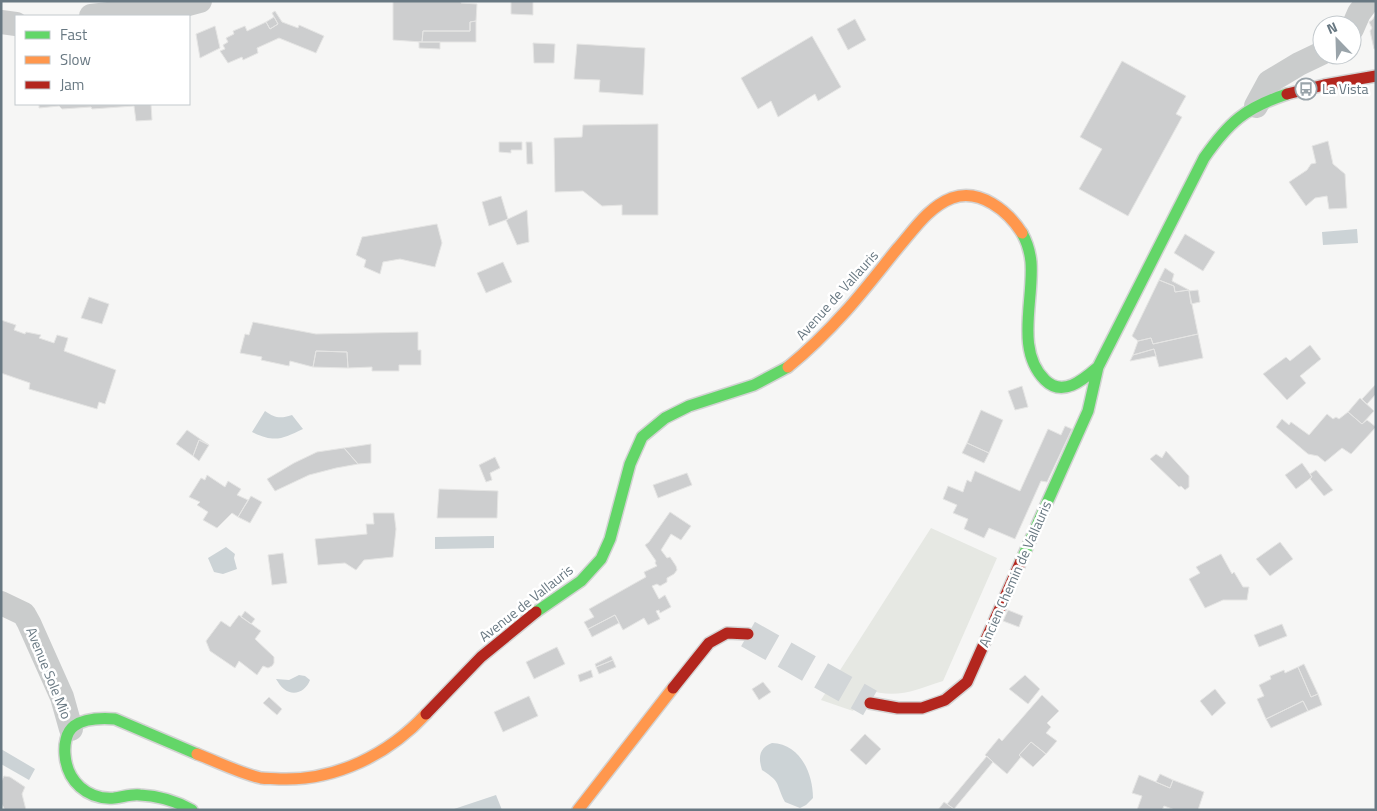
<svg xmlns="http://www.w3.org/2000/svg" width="1377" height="811" font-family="'Titillium Web',sans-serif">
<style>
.green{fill:#e6e8e3}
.water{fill:#ccd3d6}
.building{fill:#cdcecf;stroke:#e5e5e4}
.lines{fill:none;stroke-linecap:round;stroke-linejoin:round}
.secondary-tunnel{stroke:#d2d6d8;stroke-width:28;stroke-dasharray:28 14;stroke-linecap:butt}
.fast-casing{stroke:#d3d3d3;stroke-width:14}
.slow-casing{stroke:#d3d3d3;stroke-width:14}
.jam-casing{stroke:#d3d3d3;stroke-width:14}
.street{stroke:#cacccc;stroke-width:24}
.fast{stroke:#63d668;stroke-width:11}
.slow{stroke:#ff974d;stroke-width:11}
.jam{stroke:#b3261e;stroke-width:11}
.labels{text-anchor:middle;stroke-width:5;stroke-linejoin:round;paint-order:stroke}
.poi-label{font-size:14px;fill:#687882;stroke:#fff;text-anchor:start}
.street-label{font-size:14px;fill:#687882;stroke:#fff}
</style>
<rect width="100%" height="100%" fill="#f6f6f5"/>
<path class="green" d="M931 528 997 558 943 681C915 690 896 700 866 689L853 711 821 700Z"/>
<path class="water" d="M1357 229 1358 243 1323 245 1322 232Z
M265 411C275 418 280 419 292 415L303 429C282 439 275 443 252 432Z
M494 536V548L435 549V537Z
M226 547 235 554 234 558 237 569 223 574 214 572 208 558Z
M299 675 305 676 310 680C306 691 294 697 284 689 281 687 278 682 276 679L289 680Z
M772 743C800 744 813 773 813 798L806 805 800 808 785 802C775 783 782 783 762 770 758 757 759 748 772 743Z
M1 749 35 769 29 780 1 764Z
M496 795 502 810 454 809Z"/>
<path class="building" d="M393 1H461V3L477 4 476 21 470 22V31H423L422 42 393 40Z
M511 1H533V15L511 14Z
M275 11 282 22 298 28 299 25 324 36 316 53 279 38 257 48 258 53 243 60 242 57 228 63 220 51 225 49 223 45 228 42 226 38 234 34 233 31 245 26 247 31 266 22 270 29 278 24 272 13Z
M1375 16 1376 49H1374L1370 31 1372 28 1369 22 1372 20Z
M274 17 278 24 270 29 266 22Z
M855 19 866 40 848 50 837 29Z
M476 21V42H422L423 31H470V22Z
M215 26 220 48 200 58 196 34Z
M812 36 841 87 818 101 815 94 778 117 771 101 758 109 741 78Z
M419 42H440V49L419 48Z
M533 43 555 44 554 63H534Z
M577 44 645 48 643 95 599 92 600 80 574 79Z
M1122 61 1186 96 1176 114 1182 117 1128 216 1079 189 1102 149 1080 137Z
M39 104H151L152 120 136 121 134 106 92 109 91 107 62 109 59 106 39 108Z
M658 124V215H622V205L602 206 583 191 555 192 554 138 582 137 583 125Z
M1328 141 1333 164 1345 174 1347 208 1329 209 1327 196 1315 198 1306 206 1289 182 1307 170 1311 164 1316 163 1312 146Z
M499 142H522V150H511V153L499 152Z
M526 142H532L533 164H527Z
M501 196 508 219 489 226 482 202Z
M527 210 529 242 517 245 506 220Z
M437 224 442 243 435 267 400 259 383 262 380 274 364 267 366 260 356 255 362 237Z
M1185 234 1215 252 1203 271 1174 253Z
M503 262 512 282 486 293 477 273Z
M1165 268 1174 274 1172 281 1189 290 1175 292 1174 286 1159 280Z
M1159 280 1174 286 1175 292 1189 290 1198 334 1153 344 1151 338 1138 341 1132 336Z
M1198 290 1200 302 1191 304 1189 291Z
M89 297 109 304 102 324 81 318Z
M1 320 16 325 14 330 25 334 26 332 41 335 39 338 54 343 57 335 68 338 64 351 116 370 105 404 99 402 97 409 29 389 30 383 1 373Z
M253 322 316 334 418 332V350H421V365H399V371H372V367L348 368 347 352 316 351 313 367 290 361 289 366 261 360 262 357 240 353 245 334 249 335Z
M1198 334 1203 358 1159 367 1154 349 1133 355 1138 341 1151 338 1153 344Z
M1310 345 1321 359 1300 376 1306 383 1287 400 1263 374 1286 357 1290 361Z
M1154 349 1156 356 1130 361 1133 355Z
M316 351 347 352 348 368 313 367Z
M1376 384V394L1367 404 1362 399Z
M1022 386 1028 407 1015 410 1008 391Z
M1360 398 1374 411 1362 424 1348 412Z
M981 410 1003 420 989 453 967 443Z
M1348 412 1362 424 1367 420 1376 427 1351 454 1342 448 1325 462 1318 456 1308 454 1276 427 1282 419 1289 425 1291 422 1309 435 1327 414 1333 419 1336 417 1339 419Z
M1065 426 1072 429 1047 482 1041 481 1015 539 989 528 984 538 964 529 968 519 953 513 957 505 943 499 948 486 963 492 967 480 971 482 975 471 1020 491 1048 429 1061 435Z
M187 430 209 445 199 440 193 456 176 444Z
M199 440 209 445 199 461 193 456Z
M967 443 989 453 984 463 962 453Z
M371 444V463L358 464 344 448Z
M344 448 358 464 336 468 309 475 275 491 267 479 294 463 317 452Z
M1166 451 1189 476V487L1185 490 1181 486 1179 487 1150 459 1156 454 1162 458Z
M495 457 500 468 490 473 492 480 486 482 479 465Z
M1302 463 1312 477 1296 489 1285 475Z
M1316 470 1333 490 1324 496 1310 479 1312 477 1310 474Z
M687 473 692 485 658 498 653 485Z
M207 475 225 487 228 481 241 489 237 495 248 500 238 517 232 513 217 528 203 520 208 512 197 505 200 502 189 497 201 478 205 480Z
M439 489 498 491 497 518H437Z
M251 496 262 502 250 523 238 517Z
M670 512 691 526 681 540 671 534 661 550 667 558 670 557 676 566 677 570 674 574 667 578V582L660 586 657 584 652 586 659 599 665 595 671 607 660 613 659 610 656 611 660 619 648 625 644 618 623 630 615 615 588 629 584 622 594 617 589 609 646 577 644 572 657 566 655 563 656 561 645 545 649 542Z
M373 513H394L396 529 393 557 364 560 356 570 345 563 318 565 315 539 367 534 366 524H374Z
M1280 542 1293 559 1270 576 1256 559Z
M283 553 287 583 272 585 268 555Z
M1221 554 1232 574 1234 572 1243 587H1249L1247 600H1223L1205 608 1189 579 1200 573 1196 567Z
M1008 610 1023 616 1019 627 1003 621Z
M245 611 255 619 251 624 241 617Z
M239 615 261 631 255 639 274 657V663L272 666 268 668 263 666 257 675 239 661 235 668 210 651 206 641 221 621 230 627Z
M615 615 619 623 592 637 588 629Z
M1282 624 1287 636 1259 647 1254 635Z
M557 647 565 664 534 679 526 662Z
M611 656 613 660 596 667 595 664Z
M613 660 616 667 599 674 596 667Z
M1304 664 1318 694 1311 697 1298 667Z
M1298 667 1311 697 1318 694 1322 705 1308 711 1303 701 1266 719 1257 699 1264 696 1259 685 1271 679 1270 676 1284 670 1285 673Z
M591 670 593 677 580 682 578 675Z
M1025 675 1040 689 1028 704 1009 689Z
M763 682 771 692 759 700 752 689Z
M1215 689 1226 703 1212 716 1200 701Z
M1042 695 1059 711 1047 723 1051 727 1046 733 1057 741 1046 754 1031 742 1019 755 1021 757 1007 774 985 755 999 738 1002 741Z
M529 696 538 716 503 732 494 712Z
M269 697 282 709 277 715 263 703Z
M1303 701 1308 711 1271 728 1266 719Z
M865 734 881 749 866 765 850 750Z
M1031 742 1046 754 1033 767 1019 755Z
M987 756 993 762 954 809 947 804Z
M1160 774 1173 780 1170 788 1156 782Z
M1139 775 1170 788 1173 780 1204 792 1198 810H1175L1164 806 1162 810H1137L1142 796 1132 793Z
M4 776 10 777 25 787 22 794 26 810H5L1 803V782Z
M944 802 954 809V810H938Z"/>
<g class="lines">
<path class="secondary-tunnel" d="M748 634 870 703"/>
<g class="fast-casing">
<path id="fast" d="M1022 233C1027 242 1030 252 1031 262 1034 301 1015 350 1045 380 1063 398 1084 379 1098 367L1204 158C1229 122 1245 108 1287 94
M1021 561 1088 411 1098 367
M536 612 581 581 601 559 610 539 630 464 642 437 665 418 689 406 754 385 788 367
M192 810C176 801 159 796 140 795 131 794 123 797 114 798 87 800 67 781 65 755 64 745 66 732 74 726 85 718 102 718 115 719L197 754"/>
</g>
<g class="slow-casing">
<path id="slow" d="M788 367C809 350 828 331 846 311 864 291 880 270 897 249 913 231 928 207 952 198 980 188 1008 211 1022 233
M197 754C218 762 239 773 261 778 267 779 274 778 280 779 336 781 389 754 426 714
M578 810 673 688"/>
</g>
<g class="jam-casing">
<path id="jam" d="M1287 94 1324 85 1376 76
M673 688 709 643 727 633 748 634
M870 703 898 708H922L945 700 967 682 1021 561
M426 714 481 657 536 612"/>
</g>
<path class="street" d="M91 16 185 5 200 1
M1 22 16 24
M1352 29 1359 13 1368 1
M1256 106 1269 82 1299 64 1322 53
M1 603 24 614 29 623 62 697 71 729"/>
<use href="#fast" class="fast"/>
<use href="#slow" class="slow"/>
<use href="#jam" class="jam"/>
</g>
<defs>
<g id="bus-ring" transform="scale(1.125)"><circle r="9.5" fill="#fff" stroke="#9aa4aa" stroke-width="1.5"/><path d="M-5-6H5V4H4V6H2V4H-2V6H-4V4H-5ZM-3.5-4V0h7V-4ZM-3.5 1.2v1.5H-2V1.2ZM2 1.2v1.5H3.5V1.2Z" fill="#9aa4aa"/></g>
</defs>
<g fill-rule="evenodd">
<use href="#bus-ring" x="1306" y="89"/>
</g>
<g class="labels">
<g class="poi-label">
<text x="1322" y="94">La Vista</text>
</g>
<g class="street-label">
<text transform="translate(837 295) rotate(-48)" y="5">Avenue de Vallauris</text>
<text transform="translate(1015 574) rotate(-66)" y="5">Ancien Chemin de Vallauris</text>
<text transform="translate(526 603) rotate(-38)" y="5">Avenue de Vallauris</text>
<text transform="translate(49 673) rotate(68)" y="5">Avenue Sole Mio</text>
</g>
</g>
<rect width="1377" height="811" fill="none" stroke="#687882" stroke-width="5"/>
<rect x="15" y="15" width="175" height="90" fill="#ffffff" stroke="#c3c9cd"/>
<rect x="25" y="31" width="25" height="8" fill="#63d668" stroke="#c3c9cd"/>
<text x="60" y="40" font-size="15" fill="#687882">Fast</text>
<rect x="25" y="56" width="25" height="8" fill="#ff974d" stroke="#c3c9cd"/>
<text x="60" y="65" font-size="15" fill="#687882">Slow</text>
<rect x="25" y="81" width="25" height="8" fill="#b3261e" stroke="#c3c9cd"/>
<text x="60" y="90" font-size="15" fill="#687882">Jam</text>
<g transform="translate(1337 40) rotate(337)"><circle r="24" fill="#ffffff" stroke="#c3c9cd"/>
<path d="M0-4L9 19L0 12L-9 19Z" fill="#9aa4aa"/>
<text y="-8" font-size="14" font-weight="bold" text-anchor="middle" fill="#687882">N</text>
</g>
</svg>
